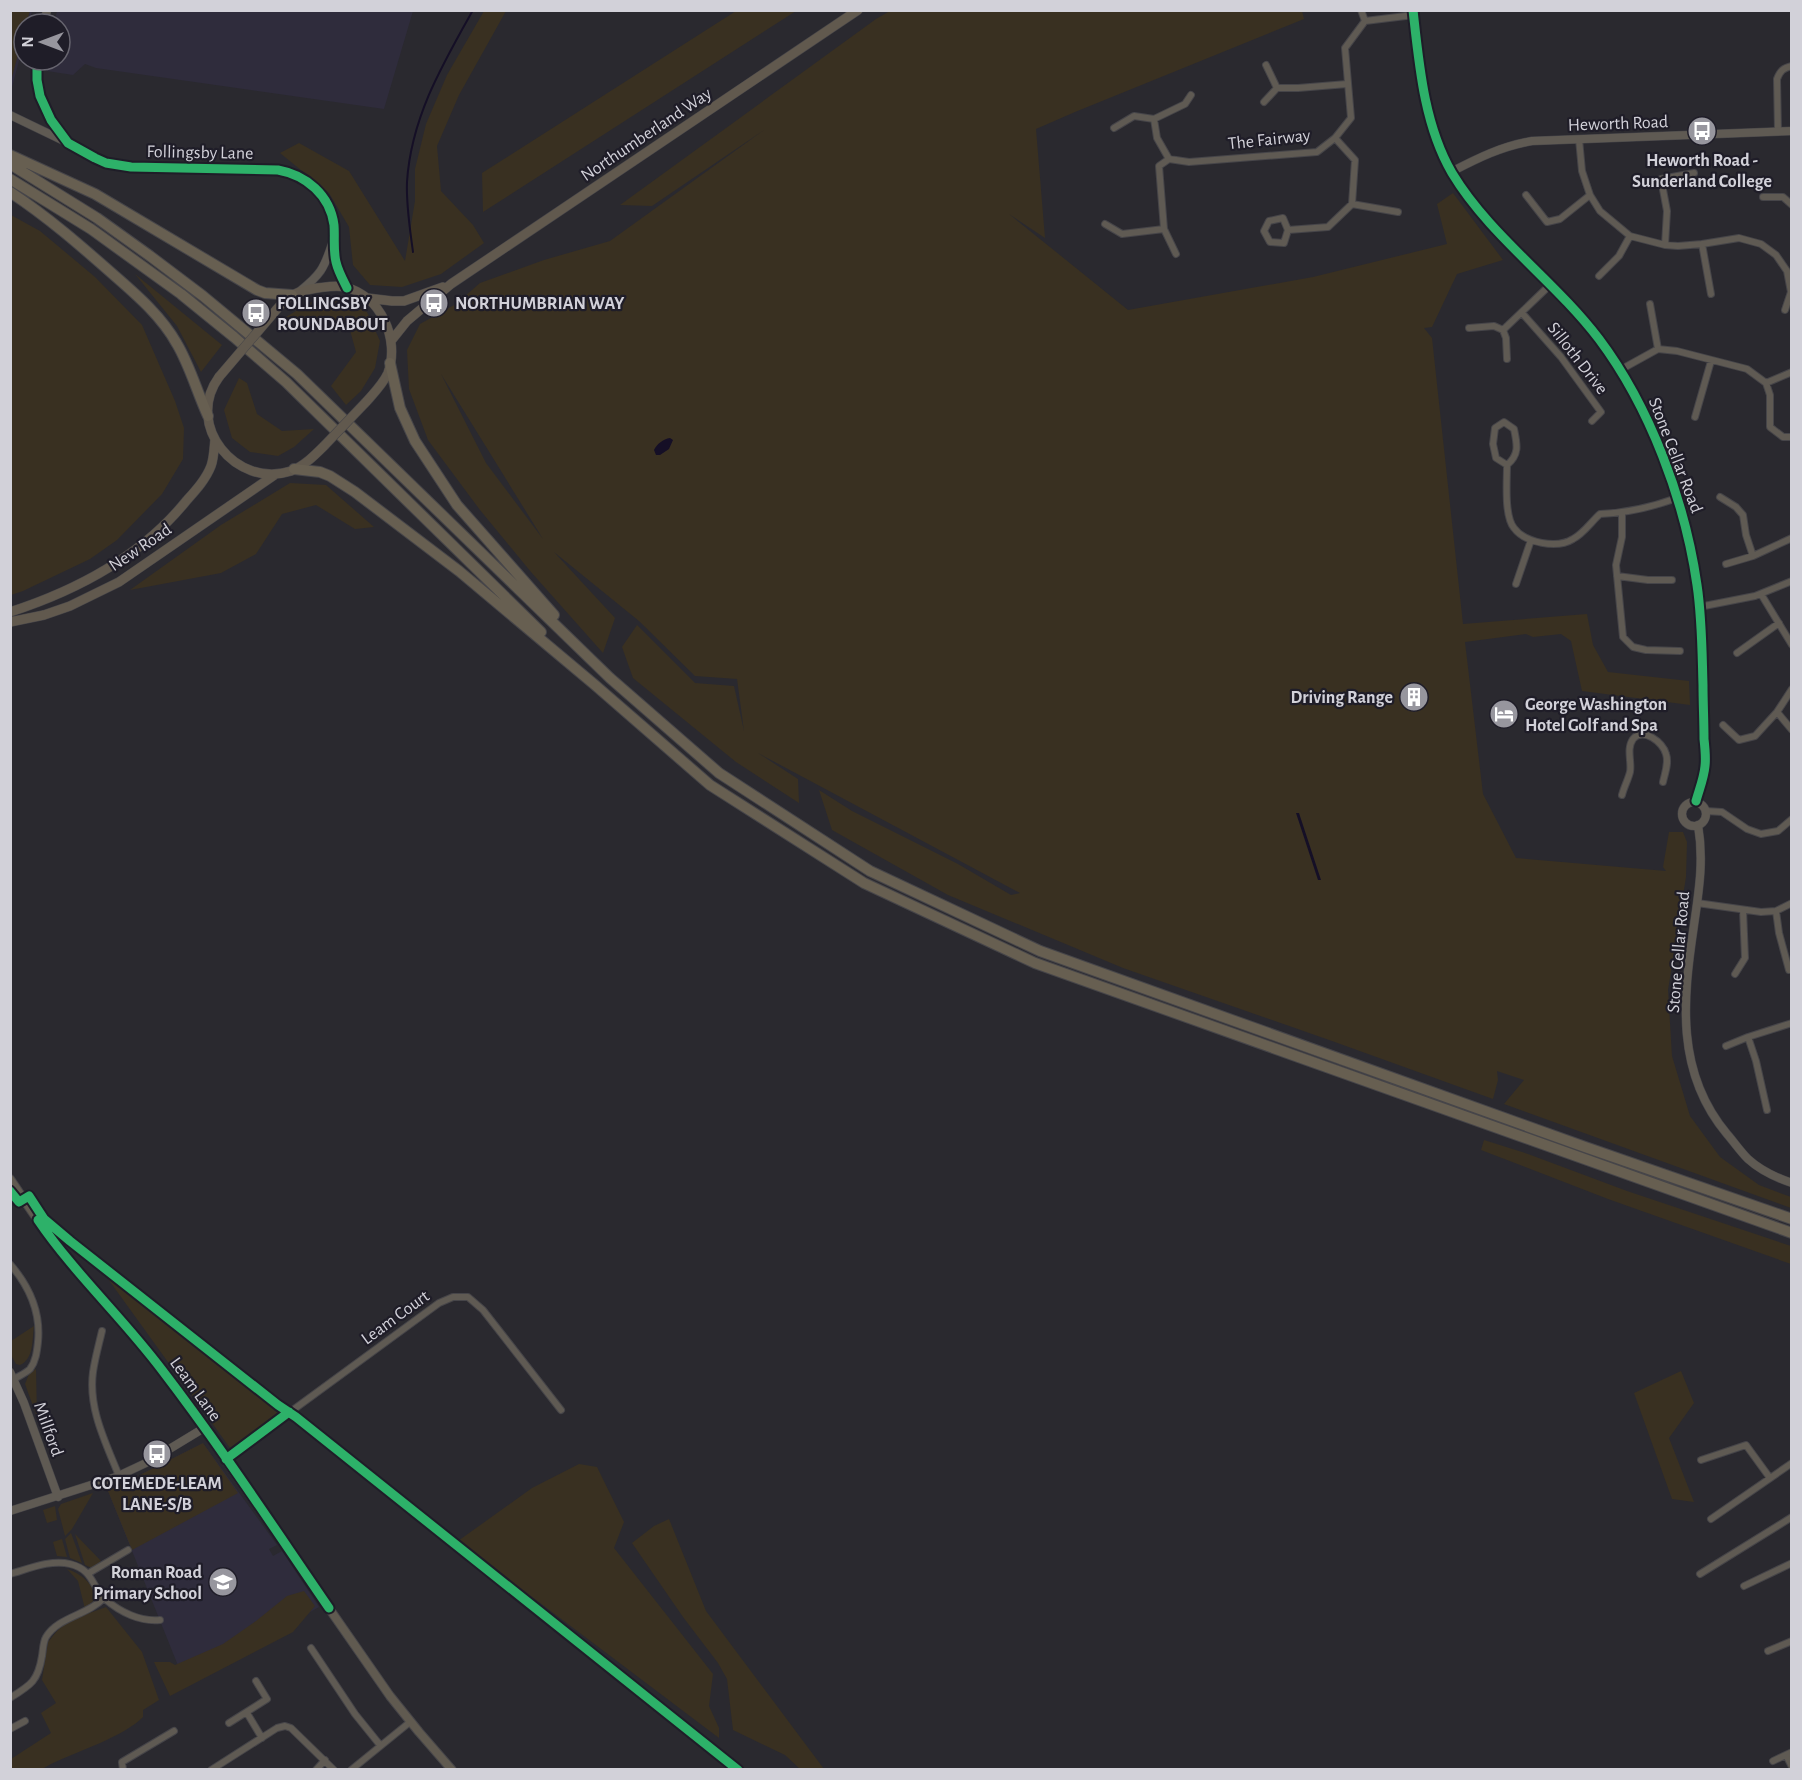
<svg xmlns="http://www.w3.org/2000/svg" width="1802" height="1780" font-family="'Alegreya Sans',sans-serif">
<style>
.built{fill:#2f2c3c}
.green{fill:#393021;fill-rule:evenodd}
.water{fill:#150f26}
.lines{fill:none;stroke-linecap:round;stroke-linejoin:round}
.stream{stroke:#150f26;stroke-width:2}
.minor-casing{stroke:#464549;stroke-width:8}
.tertiary-casing{stroke:#464549;stroke-width:9}
.secondary-casing{stroke:#464549;stroke-width:10}
.primary-casing{stroke:#464549;stroke-width:10}
.motorway-casing{stroke:#464549;stroke-width:12}
.minor{stroke:#5f5a53;stroke-width:6}
.tertiary{stroke:#5f5a53;stroke-width:8}
.secondary{stroke:#605a50;stroke-width:8}
.primary{stroke:#61594e;stroke-width:9}
.motorway{stroke:#675f51;stroke-width:10}
.primary-bridge-casing{stroke:#464549;stroke-width:10;stroke-linecap:butt}
.primary-bridge{stroke:#61594e;stroke-width:9}
.cycleway-casing{stroke:#1f1d28;stroke-width:13}
.cycleway{stroke:#2db169;stroke-width:9}
.labels{text-anchor:middle;stroke-width:4.5;stroke-linejoin:round;paint-order:stroke}
.street-label{font-size:18px;fill:#d2d1d9;stroke:#1f1d28}
.poi-label{font-size:18px;font-weight:bold;fill:#d2d1d9;stroke:#1f1d28;text-anchor:start}
</style>
<rect width="100%" height="100%" fill="#2a292f"/>
<path class="built" d="M11 11H32L29 24H24V42L11 91Z
M57 11V10L413 11 384 109 96 68 85 64 73 75 47 71 49 60H60V24H54Z
M203 1443 277 1545 269 1549 273 1556 282 1551 319 1607 185 1683 108 1491Z"/>
<path class="green" d="M11 10 30 11 26 24H24V32L11 81Z
M484 11H506L459 95 437 146 441 191 473 225 484 243 441 274 402 287 370 285 353 265 349 227 329 193 280 153 299 143 349 171 405 261 415 201V169L426 124 447 75Z
M736 11H796L483 212 482 173Z
M890 11H1302L1304 19 1075 112 1036 129 1045 238 1009 214 1128 310 1313 277 1447 244 1437 204 1453 193 1503 260 1457 274 1432 327 1424 328 1432 338 1463 624 1587 614 1593 645 1608 672 1689 681 1690 705 1582 691 1571 641 1561 634 1533 637 1526 634 1465 642 1483 794 1516 858 1666 871 1663 867 1669 832H1683L1687 842 1686 877 1668 990 1672 1056 1690 1116 1720 1157 1759 1185 1791 1197V1208L1504 1104 1524 1080 1497 1071 1498 1080 1493 1099 1332 1041 1123 968 948 895 832 830 819 790 852 811 958 864 1011 895 1020 893 758 753 798 779 799 803 736 762 633 678 622 647 637 625 695 683 734 686 744 731 737 679 695 676 639 621 554 552 615 618 603 653 531 572 480 510 428 440 409 389 407 350 420 324 456 304 480 283 544 260 610 241 764 130 652 206 620 205 876 19ZM441 374 543 539 486 463Z
M11 215 40 231 95 277 142 325 175 401 184 428 183 459 162 494 117 540 90 559 23 591 11 595Z
M135 274 222 345 201 372 177 326Z
M340 297 367 312 380 341 375 368 361 391 346 405 331 386 356 352 348 323 325 319 300 321 286 317 311 302Z
M239 378 247 383 257 414 282 431 314 429 294 447 278 456 250 452 232 438 224 410Z
M290 483 326 485 374 527 355 529 316 505 282 514 256 554 221 573 130 590 221 525Z
M1484 1140 1528 1154 1627 1191 1791 1246V1264L1608 1199 1481 1150Z
M103 1272 281 1411 230 1448Z
M34 1326C32 1340 34 1359 20 1365L16 1364 11 1355V1341Z
M36 1369 37 1417 25 1384 29 1374Z
M1681 1371 1694 1403 1669 1438 1694 1502 1672 1499 1634 1393Z
M203 1443 238 1493 132 1550 108 1491Z
M579 1464 597 1467 624 1522 614 1548 713 1674 709 1706 719 1728V1738L458 1541 532 1488Z
M93 1493 72 1529 65 1536 58 1509 61 1504Z
M55 1506 57 1520 47 1523 43 1510Z
M669 1519 706 1611 824 1769H800L785 1755 733 1730 727 1679 718 1663 683 1617 632 1543 654 1526Z
M71 1533 82 1563 70 1558 65 1539Z
M75 1534 101 1561 92 1568 85 1565Z
M62 1539 67 1557 57 1556 53 1542Z
M67 1569C81 1574 94 1583 95 1599L85 1609 78 1581Z
M304 1591 315 1606 293 1632 170 1696 154 1662H170L175 1665 223 1644 256 1621 287 1596Z
M106 1607 142 1652 159 1700 143 1710V1717C125 1736 76 1752 51 1764L42 1769 11 1770V1759L51 1733 41 1713 56 1703 42 1680 48 1642 57 1631 68 1621Z"/>
<path class="water" d="M670 438 673 440 669 449 660 455H656L654 450C657 444 663 439 670 438Z
M1296 813H1299L1321 880H1318Z"/>
<g class="lines">
<path class="stream" d="M413 252C410 229 406 205 407 182 411 118 442 65 473 10"/>
<g class="minor-casing">
<path id="minor" d="M1361 10 1365 21
M1266 65 1277 88H1298L1347 84
M1264 102 1277 88
M1114 128 1134 116 1154 119
M1778 132 1777 79C1780 71 1783 68 1792 66
M1579 139 1582 171 1590 195 1600 211 1630 236 1665 245 1678 246 1702 244 1739 238 1761 244 1776 255 1787 271 1791 292 1785 310
M1169 159 1189 162 1317 152 1335 138 1351 118 1345 48 1365 21 1414 15
M1169 159 1159 166 1164 229 1176 254
M1169 159 1157 138 1154 119 1185 104 1191 95
M1526 195 1547 222 1560 219 1590 195
M1763 197H1783L1792 205
M1352 204 1398 212
M1105 224 1122 234 1164 229
M1288 230 1284 243 1270 242 1264 231 1269 221 1283 218 1288 230 1328 227 1352 204 1355 160 1335 138
M1702 244 1711 294
M1665 245 1667 211 1661 179 1694 173
M1599 276 1619 256 1630 236
M1650 304 1658 349
M1522 313 1561 357 1601 412 1592 421
M1469 328 1494 326 1503 330 1506 338 1507 359
M1503 330 1551 284
M1620 370 1658 349 1677 351 1747 369 1766 383 1770 395V427L1783 437H1792
M1766 383 1792 372
M1695 417 1711 361
M1507 465C1520 454 1517 444 1514 429L1504 422 1495 428 1493 444 1496 458 1507 465C1507 481 1504 516 1514 528 1525 543 1557 549 1573 539 1583 534 1592 521 1600 514 1627 513 1652 507 1677 498
M1720 497 1736 507 1743 515 1746 535 1753 556
M1622 512V537L1616 565 1623 637 1633 647 1646 650 1680 651
M1726 564 1753 556 1792 538
M1617 576 1648 580H1672
M1516 584 1531 540
M1761 594 1792 645
M1699 607 1755 596 1792 581
M1737 653 1779 623
M1777 712 1792 730
M1723 725 1739 740 1755 736 1777 712 1792 689
M1622 795C1624 787 1628 780 1630 772 1632 762 1626 749 1633 739 1643 727 1663 742 1666 754 1669 763 1665 773 1663 782
M1706 811 1722 812 1747 829 1761 834 1778 831 1792 819
M1697 903 1761 912 1776 911 1792 903
M1776 911 1779 933 1789 970
M1735 974 1745 958 1743 910
M1748 1037 1756 1061 1767 1110
M1726 1046 1748 1037 1792 1023
M10 1264C29 1286 41 1312 38 1342 37 1351 36 1361 30 1369 26 1373 19 1376 14 1379
M102 1331C99 1344 95 1358 93 1372 88 1409 106 1443 119 1476
M226 1459 439 1303 453 1297H468L483 1310 561 1410
M1701 1460 1746 1445 1770 1478
M1711 1519 1792 1463
M89 1573 128 1550
M10 1574C28 1569 51 1559 70 1564 94 1570 91 1586 105 1599 120 1612 140 1622 160 1620
M1700 1574 1792 1517
M1744 1586 1792 1563
M311 1648 355 1714 380 1745
M1768 1651 1792 1641
M10 1698C31 1685 38 1681 42 1656 43 1650 43 1642 46 1637 58 1617 88 1615 104 1598
M247 1713 262 1738
M229 1723 267 1699 256 1681
M10 1729 25 1721
M1786 1755 1792 1767
M1773 1761 1792 1752
M123 1770 122 1762 174 1731
M211 1770 277 1728 285 1726 291 1728 334 1770
M316 1770 325 1760
M351 1770 410 1722"/>
</g>
<g class="tertiary-casing">
<path id="tertiary" d="M1413 10C1419 64 1424 125 1452 173 1490 236 1554 280 1599 339 1650 407 1685 501 1697 585 1702 618 1702 652 1703 685 1703 703 1704 721 1704 739 1705 748 1706 758 1705 766 1704 778 1699 790 1696 801
M44 24 47 10
M37 60V80L40 96 51 120 68 143 95 158 106 163 131 167 278 170C306 175 330 195 334 225 335 237 333 250 336 262 338 271 343 280 347 288
M10 115 66 142
M1451 172C1478 158 1502 146 1532 141L1792 131
M300 291C320 275 324 269 332 244
M1682 814a12 12 0 1 1 24 0a12 12 0 1 1-24 0Z
M1698 825C1704 860 1699 890 1694 925 1683 999 1675 1072 1727 1134 1734 1142 1740 1151 1748 1159 1759 1169 1777 1178 1792 1183
M10 1372 24 1403 58 1497
M10 1511 116 1477 148 1462 204 1428"/>
</g>
<g class="secondary-casing">
<path id="secondary" d="M10 1179C27 1204 43 1229 61 1251 94 1292 131 1330 164 1371L390 1696 419 1732 452 1770"/>
</g>
<g class="primary-casing">
<path id="primary" d="M367 298 392 301H404L443 287
M277 309C289 294 299 291 317 288 326 287 336 285 345 287 381 296 400 339 388 373 383 384 374 393 366 402
M391 341 407 321 451 284 858 10
M219 377C184 425 236 489 291 471 304 466 314 456 324 446
M10 612C78 590 142 556 187 500 196 490 206 479 211 466 214 458 214 448 215 439
M10 622 44 615 70 606 119 582 276 474"/>
</g>
<g class="motorway-casing">
<path id="motorway" d="M10 155 95 194 257 290 265 293 292 295
M10 164 97 218 150 256 203 296 297 374 610 678 719 773 870 871 1040 951 1585 1147 1792 1219
M10 179 91 229 181 294 234 337 286 382 541 632
M10 192C48 217 81 246 115 276 138 296 162 317 177 344 190 366 197 392 208 416
M390 363 400 408 415 441 457 505 554 615
M294 469 320 472 330 476 355 492 459 571 595 685 710 785 864 883 1035 963 1792 1233"/>
</g>
<use href="#minor" class="minor"/>
<use href="#tertiary" class="tertiary"/>
<use href="#secondary" class="secondary"/>
<use href="#primary" class="primary"/>
<use href="#motorway" class="motorway"/>
<g class="primary-bridge-casing">
<path id="primary-bridge" d="M219 377 277 309
M324 446 366 402"/>
</g>
<use href="#primary-bridge" class="primary-bridge"/>
<g class="cycleway-casing">
<path id="cycleway" d="M1413 10C1419 64 1424 125 1452 173 1490 236 1554 280 1599 339 1650 407 1685 501 1697 585 1702 618 1702 652 1703 685 1703 703 1704 721 1704 739 1705 748 1706 758 1705 766 1704 778 1699 790 1696 801
M37 60V80L40 96 51 120 68 143 95 158 106 163 131 167 278 170C306 175 330 195 334 225 335 237 333 250 336 262 338 271 343 280 347 288
M10 1191 19 1202 29 1196 44 1219 70 1241 278 1405 296 1417 738 1770
M38 1220C74 1273 123 1318 162 1370 221 1447 274 1528 329 1608
M226 1459 289 1412"/>
</g>
<use href="#cycleway" class="cycleway"/>
</g>
<defs>
<g id="bus-disc" transform="scale(1.5)"><circle r="9.5" fill="#97969e" stroke="#1f1d28"/><path d="M-5-6H5V4H4V6H2V4H-2V6H-4V4H-5ZM-3.5-4V0h7V-4ZM-3.5 1.2v1.5H-2V1.2ZM2 1.2v1.5H3.5V1.2Z" fill="#fff"/></g>
<g id="building-disc" transform="scale(1.5)"><circle r="9.5" fill="#97969e" stroke="#1f1d28"/><path d="M-4-6H4V6H1V3H-1V6H-4ZM-2.5-4.3h1.7v1.8h-1.7ZM.8-4.3h1.7v1.8H.8ZM-2.5-1h1.7V.8h-1.7ZM.8-1h1.7V.8H.8Z" fill="#fff"/></g>
<g id="hotel-disc" transform="scale(1.5)"><circle r="9.5" fill="#97969e" stroke="#1f1d28"/><path d="M-6-4.5h1.5V1H6V5H4.5V3h-9V5H-6ZM-4 0a1.8 1.8 0 1 1 3.6 0ZM.5 0V-2.5h3Q6-2.5 6 0Z" fill="#fff"/></g>
<g id="school-disc" transform="scale(1.5)"><circle r="9.5" fill="#97969e" stroke="#1f1d28"/><path d="M0-5L7-2L0 1L-7-2ZM-4 1L0 2.5L4 1V4Q0 6-4 4Z" fill="#fff"/></g>
</defs>
<g fill-rule="evenodd">
<use href="#bus-disc" x="1702" y="131"/>
<use href="#bus-disc" x="434" y="303"/>
<use href="#bus-disc" x="256" y="313"/>
<use href="#building-disc" x="1414" y="697"/>
<use href="#hotel-disc" x="1504" y="714"/>
<use href="#bus-disc" x="157" y="1454"/>
<use href="#school-disc" x="223" y="1582"/>
</g>
<g class="labels">
<g class="street-label">
<text transform="translate(1618 123) rotate(-2)" y="6">Heworth Road</text>
<text transform="translate(646 134) rotate(-34)" y="6">Northumberland Way</text>
<text transform="translate(1269 139) rotate(-6)" y="6">The Fairway</text>
<text transform="translate(200 152) rotate(1)" y="6">Follingsby Lane</text>
<text transform="translate(1578 358) rotate(52)" y="6">Silloth Drive</text>
<text transform="translate(1676 455) rotate(69)" y="6">Stone Cellar Road</text>
<text transform="translate(140 547) rotate(-34)" y="6">New Road</text>
<text transform="translate(1678 952) rotate(-85)" y="6">Stone Cellar Road</text>
<text transform="translate(395 1317) rotate(-36)" y="6">Leam Court</text>
<text transform="translate(196 1389) rotate(54)" y="6">Leam Lane</text>
<text transform="translate(49 1429) rotate(70)" y="6">Millford</text>
</g>
<g class="poi-label">
<text x="1702" y="166" text-anchor="middle">Heworth Road -<tspan x="1702" dy="21">Sunderland College</tspan></text>
<text x="277" y="309">FOLLINGSBY<tspan x="277" dy="21">ROUNDABOUT</tspan></text>
<text x="455" y="309">NORTHUMBRIAN WAY</text>
<text x="1393" y="703" text-anchor="end">Driving Range</text>
<text x="1525" y="710">George Washington<tspan x="1525" dy="21">Hotel Golf and Spa</tspan></text>
<text x="157" y="1489" text-anchor="middle">COTEMEDE-LEAM<tspan x="157" dy="21">LANE-S/B</tspan></text>
<text x="202" y="1578" text-anchor="end">Roman Road<tspan x="202" dy="21">Primary School</tspan></text>
</g>
</g>
<rect width="1802" height="1780" fill="none" stroke="#d2d1d9" stroke-width="24"/>
<g transform="translate(42 42) rotate(270)"><circle r="28" fill="#1f1d28" stroke="#67656f" stroke-width="1.5"/>
<path d="M0-4.5L10 22L0 15L-10 22Z" fill="#97969e"/>
<text y="-9" font-size="16" font-weight="bold" text-anchor="middle" fill="#d2d1d9">N</text>
</g>
</svg>
